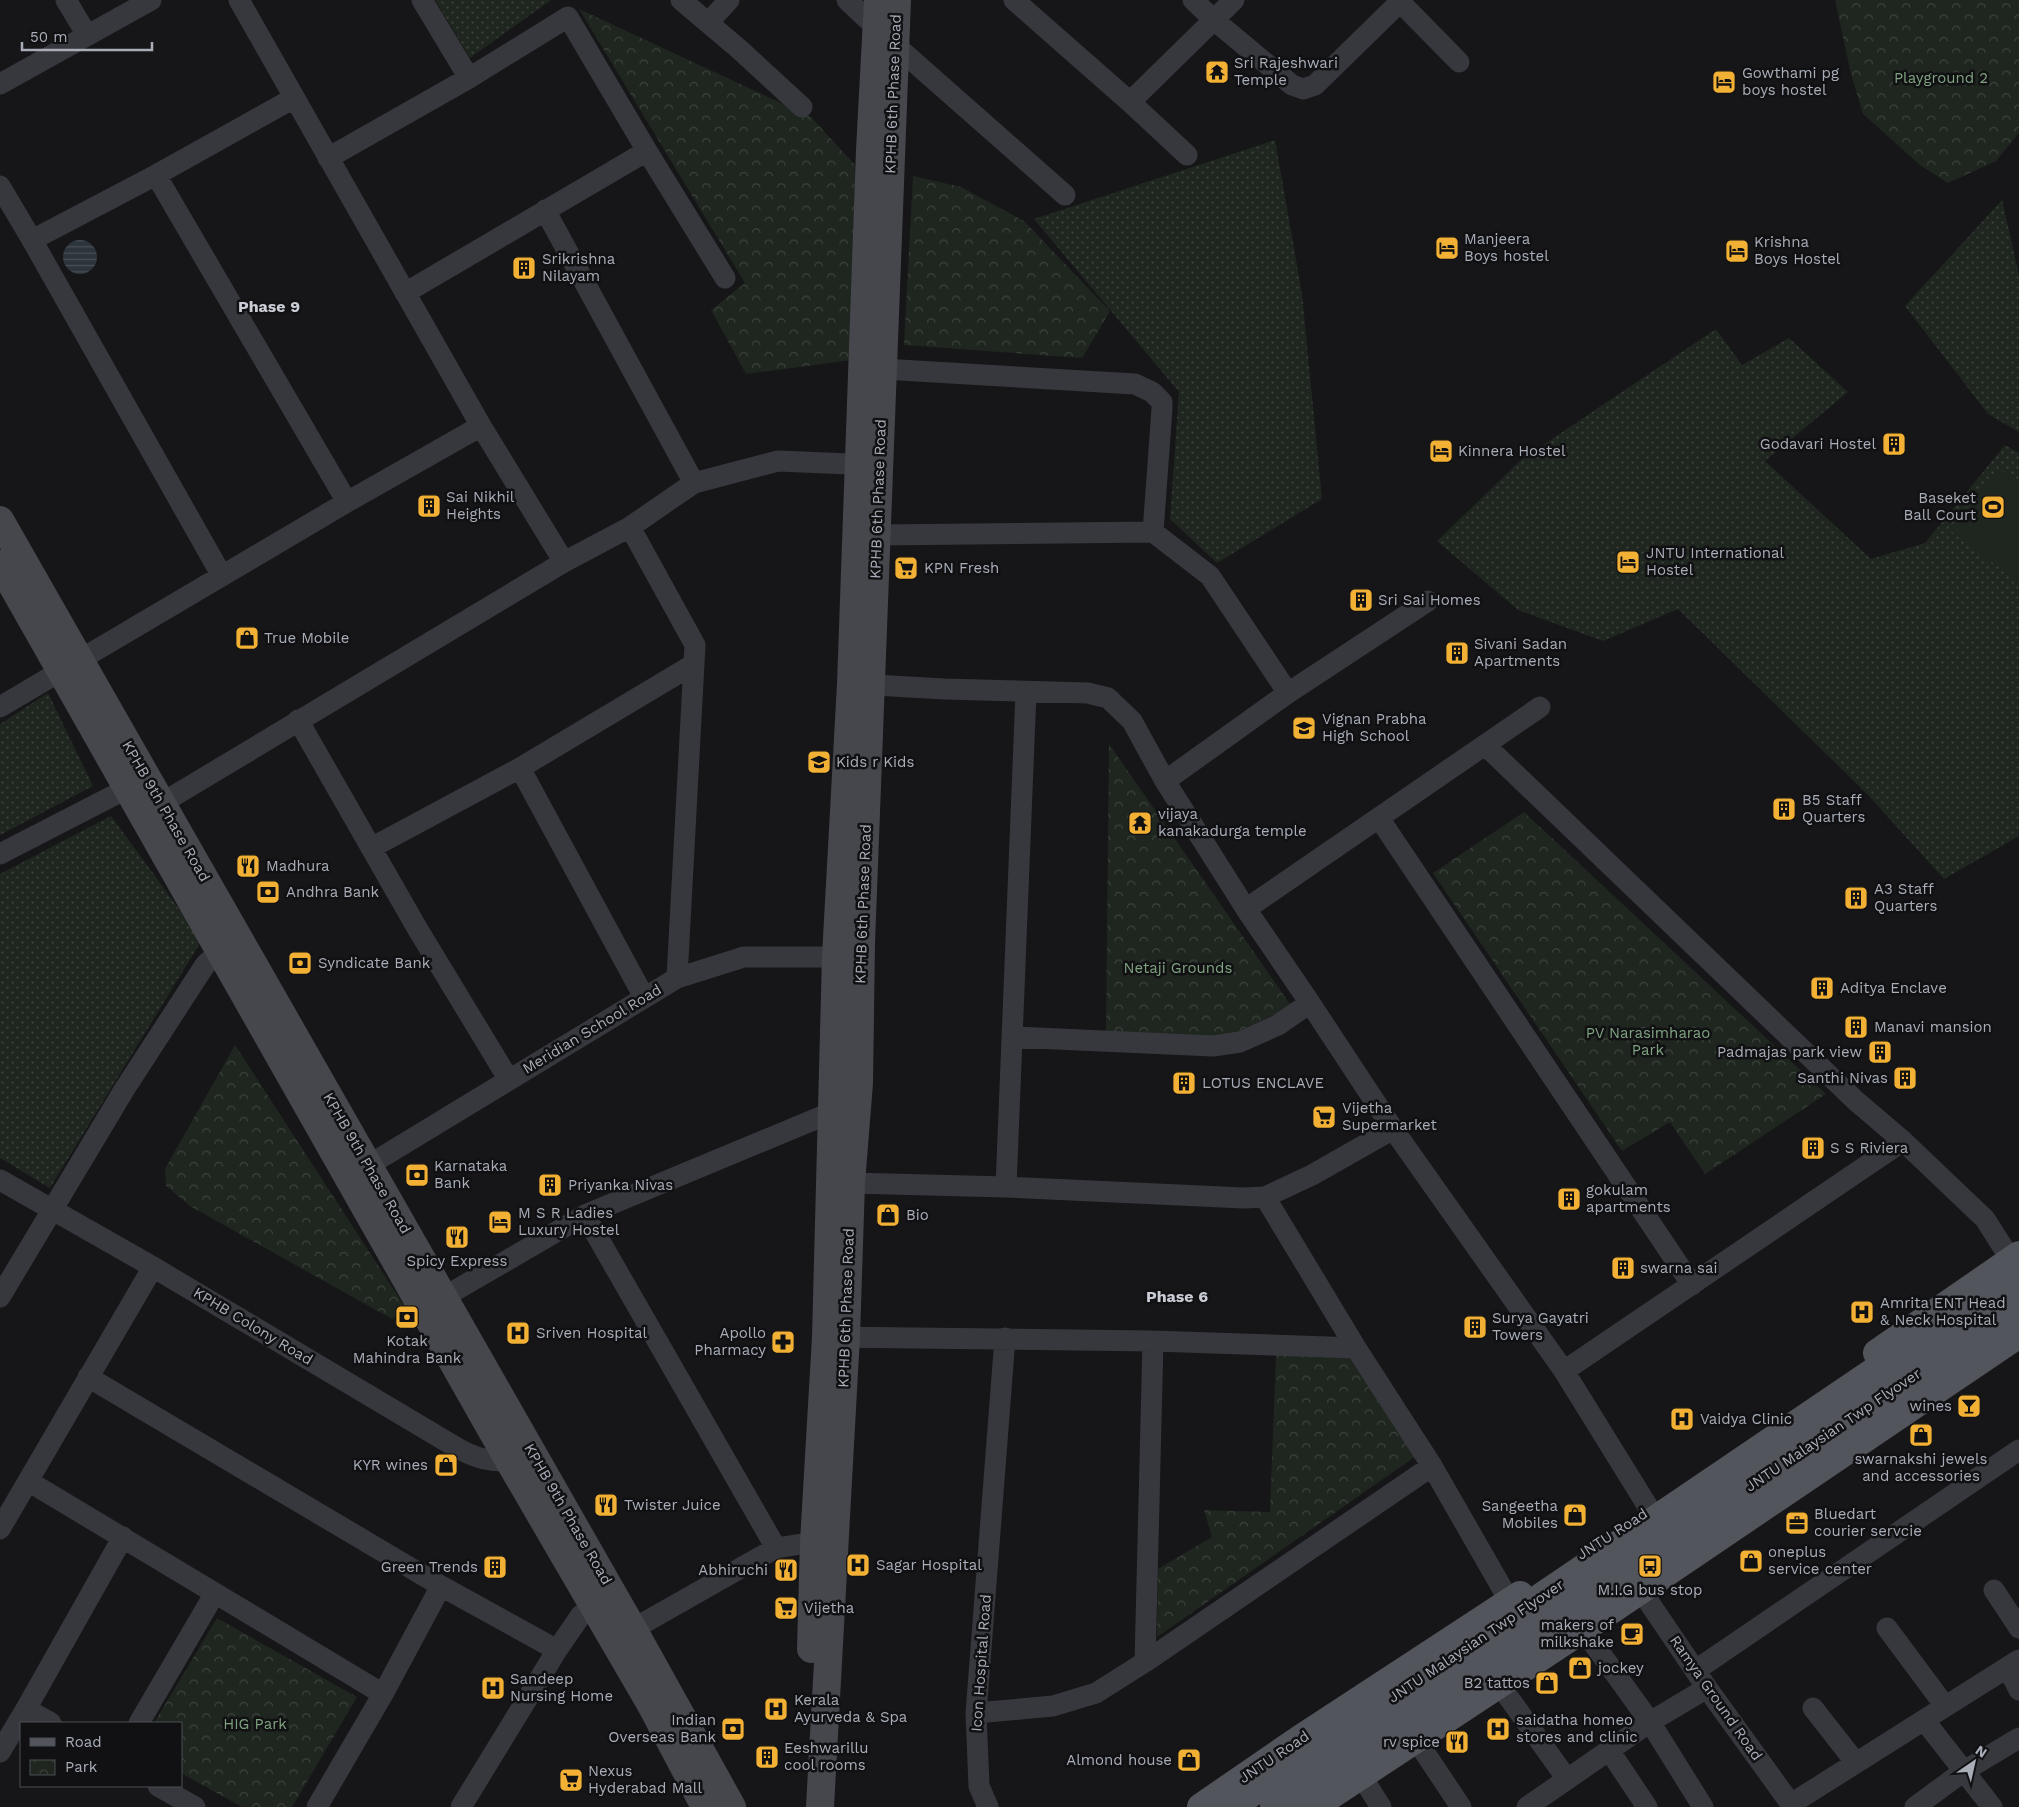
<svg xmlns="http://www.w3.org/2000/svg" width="2019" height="1807" font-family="'Work Sans',sans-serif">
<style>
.grass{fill:url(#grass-dots)}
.park{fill:url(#park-crowns)}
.pitch{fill:#1e261f}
.water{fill:url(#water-rules)}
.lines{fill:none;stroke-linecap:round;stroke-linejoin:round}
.street{stroke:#37383d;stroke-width:21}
.secondary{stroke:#45474d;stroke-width:28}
.primary{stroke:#53555c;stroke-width:28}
.primary-bridge{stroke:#53555c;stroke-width:28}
.labels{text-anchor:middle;stroke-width:5;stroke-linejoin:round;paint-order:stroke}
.poi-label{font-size:15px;fill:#a8adb8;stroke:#111113;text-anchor:start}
.park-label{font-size:15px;fill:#7fa381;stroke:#111113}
.street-label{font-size:15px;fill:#a8adb8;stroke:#111113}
.neighbourhood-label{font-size:16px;font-weight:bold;fill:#c9ccd4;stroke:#111113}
</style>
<defs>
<pattern id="grass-dots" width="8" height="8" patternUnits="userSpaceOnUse" patternTransform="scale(1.25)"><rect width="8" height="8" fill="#1e261f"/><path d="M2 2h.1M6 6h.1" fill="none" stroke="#3c433d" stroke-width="1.8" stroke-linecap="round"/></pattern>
<pattern id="park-crowns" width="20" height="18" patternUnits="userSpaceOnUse" patternTransform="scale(1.25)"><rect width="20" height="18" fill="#1e261f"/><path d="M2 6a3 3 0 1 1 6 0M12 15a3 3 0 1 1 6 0" fill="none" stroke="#3c433d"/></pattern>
<pattern id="water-rules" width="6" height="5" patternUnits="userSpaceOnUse" patternTransform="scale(1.25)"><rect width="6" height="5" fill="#2c353c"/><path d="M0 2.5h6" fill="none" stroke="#485056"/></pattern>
</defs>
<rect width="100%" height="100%" fill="#161618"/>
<path class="grass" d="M435 0H551L470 58Z
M1275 140 1302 294 1322 499 1217 563 1170 519 1179 392 1034 219Z
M2002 200 2019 275V432L1988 414 1905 306Z
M1716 329 1742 365 1789 338 1848 392 1765 461 1871 559 1925 543 2005 445 2019 453V836L1944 879 1868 795 1678 609 1603 641 1518 610 1437 541 1522 459Z
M48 693 93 786 0 835V724Z
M111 816 202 940 50 1188 0 1158V874Z"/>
<path class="park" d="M1835 0H2019V133L1996 161 1948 183 1920 165 1863 114 1851 74Z
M579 9 811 117 855 165 852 360 746 374 711 310 745 283Z
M913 176 961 187 1024 221 1110 311 1082 358 904 345Z
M1109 744 1292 1007 1221 1039 1106 1033Z
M1524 812 1826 1094 1705 1174 1670 1122 1622 1151 1433 873Z
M235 1045 407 1310 392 1319 190 1206 166 1186 165 1169Z
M1276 1355 1353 1357 1416 1456 1157 1637 1158 1569 1212 1537 1204 1510 1270 1512Z
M217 1618 357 1697 292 1807H242L181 1773V1723H154Z"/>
<path class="pitch" d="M1998 469 2019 483V582L1949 530Z"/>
<path class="water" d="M63 257a17 17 0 1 1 34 0a17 17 0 1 1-34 0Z"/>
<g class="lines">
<path class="street" d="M66 0 87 35
M422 0 469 78
M681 0 739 49 802 107
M847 0 896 46 1065 195
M1014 0 1130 102 1187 155
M1193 0 1214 20 1292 85 1303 89 1315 85 1402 0
M1400 2 1459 62
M708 23 729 0
M0 84 151 0
M294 98 156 175 347 502
M1130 102 1234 0
M328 158 469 78 568 17 647 151 725 278
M156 175 32 240 222 576
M0 186 32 240
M545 210 694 483
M405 293 647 151
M630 527 695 645 677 978
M1153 532 1210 576 1288 693 1428 601
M878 535 1153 532 1162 409V402L1152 392 1135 384 883 369
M564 562 630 527 694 483 778 461 874 465
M857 684 944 689 1088 693 1108 698 1132 721 1165 781 1246 909 1310 1003 1393 1129 1564 1371 1650 1510
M0 707 347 502 481 426
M298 720 417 928 509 1080
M1485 745 1856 1101 1903 1141 1985 1219 2011 1260
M1165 781 1288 693
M162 803 564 562 481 426 239 0
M1379 818 1692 1285
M371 848 520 768
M0 854 128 788
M1246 909 1540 707
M644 997 520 768 694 664
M1013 1037 1213 1046 1240 1042 1278 1025 1310 1003
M369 1165 677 978 744 957H850
M0 1180 153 1267 459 1449C478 1459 488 1461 509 1461
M851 1183 1006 1187 1244 1198 1265 1197 1312 1175 1393 1129
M1006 1187 1026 692
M1265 1197 1356 1348 1432 1466
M585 1215 776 1548 633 1629
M0 1297 124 1090 205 965 221 950 233 944
M444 1297 585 1215 830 1113 846 1108
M831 1337 1153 1341 1356 1348
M1153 1341 1145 1662 1432 1466 1510 1602
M1564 1371 1903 1141
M88 1377 441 1586 557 1650
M28 1481 383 1694
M0 1529 153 1267
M776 1548 827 1540
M1640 1589 1707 1688 1793 1807
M1994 1590 2019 1628
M1887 1628 1945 1706
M1583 1629 1650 1722 1703 1807
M2008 1668 2019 1690
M1696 1670 2019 1450
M1499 1684 1567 1779
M1813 1708 1856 1763
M26 1709 51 1723
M976 1713 1053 1706 1096 1693 1145 1662
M1924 1720 1992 1807
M139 1723 215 1593
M1415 1738 1461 1807
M1609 1750 1647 1807
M0 1752 26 1709 123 1537
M1360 1774 1381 1807
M158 1786 195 1807
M1791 1804 2019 1660
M317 1807 383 1694 441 1586
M461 1807 557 1650 581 1615 595 1607
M988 1807 979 1786 976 1713 1005 1338
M1527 1807 1650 1722 1707 1688
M1915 1807 1964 1771 2019 1738"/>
<path class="secondary" d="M0 520 633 1629 732 1807
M0 564 509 1461 651 1705 705 1807
M811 1649 814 1542 826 1337 836 956 851 684 870 150 878 0
M820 1807 846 1336 851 1183 859 1083 861 943 897 0"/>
<path class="primary" d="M1877 1353 2019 1255
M1201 1807 1300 1739 1520 1595
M1313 1807 1583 1629 2019 1334"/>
<path class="primary-bridge" d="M1231 1807 2019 1273
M1274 1807 2019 1304"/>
</g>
<defs>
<g id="temple-square" transform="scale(1.25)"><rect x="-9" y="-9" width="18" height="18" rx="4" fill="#f2b134" stroke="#111113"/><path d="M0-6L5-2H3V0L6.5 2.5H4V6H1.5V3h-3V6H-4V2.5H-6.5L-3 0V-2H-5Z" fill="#111"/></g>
<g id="hotel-square" transform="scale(1.25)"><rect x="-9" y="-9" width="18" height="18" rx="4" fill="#f2b134" stroke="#111113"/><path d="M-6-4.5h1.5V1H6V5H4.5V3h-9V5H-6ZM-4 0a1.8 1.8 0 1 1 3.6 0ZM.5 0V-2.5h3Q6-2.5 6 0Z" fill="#111"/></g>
<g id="building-square" transform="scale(1.25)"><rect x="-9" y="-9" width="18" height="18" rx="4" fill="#f2b134" stroke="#111113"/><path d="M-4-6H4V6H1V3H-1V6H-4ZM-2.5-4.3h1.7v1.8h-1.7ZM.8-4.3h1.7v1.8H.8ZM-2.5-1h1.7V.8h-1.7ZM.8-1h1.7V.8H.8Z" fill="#111"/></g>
<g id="stadium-square" transform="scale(1.25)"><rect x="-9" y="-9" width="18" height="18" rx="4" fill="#f2b134" stroke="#111113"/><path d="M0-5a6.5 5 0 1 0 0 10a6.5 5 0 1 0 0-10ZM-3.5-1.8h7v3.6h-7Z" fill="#111"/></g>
<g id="supermarket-square" transform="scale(1.25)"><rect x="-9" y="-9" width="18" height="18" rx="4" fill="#f2b134" stroke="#111113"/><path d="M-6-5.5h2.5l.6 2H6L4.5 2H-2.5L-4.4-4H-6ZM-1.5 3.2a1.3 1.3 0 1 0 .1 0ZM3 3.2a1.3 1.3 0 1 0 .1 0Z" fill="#111"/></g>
<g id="shop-square" transform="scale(1.25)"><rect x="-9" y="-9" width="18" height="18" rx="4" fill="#f2b134" stroke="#111113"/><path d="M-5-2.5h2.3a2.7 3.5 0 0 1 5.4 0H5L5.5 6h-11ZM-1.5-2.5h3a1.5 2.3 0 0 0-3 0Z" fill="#111"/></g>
<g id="school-square" transform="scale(1.25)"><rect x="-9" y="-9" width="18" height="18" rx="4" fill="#f2b134" stroke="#111113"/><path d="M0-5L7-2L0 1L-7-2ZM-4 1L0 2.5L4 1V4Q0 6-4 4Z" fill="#111"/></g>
<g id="restaurant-square" transform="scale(1.25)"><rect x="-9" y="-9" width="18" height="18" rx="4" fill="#f2b134" stroke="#111113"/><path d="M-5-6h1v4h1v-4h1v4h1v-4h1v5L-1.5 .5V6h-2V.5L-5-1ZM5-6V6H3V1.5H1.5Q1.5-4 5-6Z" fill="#111"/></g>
<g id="bank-square" transform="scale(1.25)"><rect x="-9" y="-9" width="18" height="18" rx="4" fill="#f2b134" stroke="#111113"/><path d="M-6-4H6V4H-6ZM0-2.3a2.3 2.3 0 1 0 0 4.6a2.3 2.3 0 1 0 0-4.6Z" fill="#111"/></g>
<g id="hospital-square" transform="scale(1.25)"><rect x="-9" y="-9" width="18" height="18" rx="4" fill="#f2b134" stroke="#111113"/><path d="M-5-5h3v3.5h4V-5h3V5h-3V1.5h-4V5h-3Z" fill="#111"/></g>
<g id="pharmacy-square" transform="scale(1.25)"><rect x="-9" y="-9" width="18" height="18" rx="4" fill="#f2b134" stroke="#111113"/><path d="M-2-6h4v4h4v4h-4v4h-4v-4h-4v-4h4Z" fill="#111"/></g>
<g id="bar-square" transform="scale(1.25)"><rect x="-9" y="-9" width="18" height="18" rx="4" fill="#f2b134" stroke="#111113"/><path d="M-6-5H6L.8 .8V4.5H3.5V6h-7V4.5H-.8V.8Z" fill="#111"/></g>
<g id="office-square" transform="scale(1.25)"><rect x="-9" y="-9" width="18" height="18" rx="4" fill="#f2b134" stroke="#111113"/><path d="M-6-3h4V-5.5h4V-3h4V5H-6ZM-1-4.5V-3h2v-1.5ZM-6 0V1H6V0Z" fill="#111"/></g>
<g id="bus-square" transform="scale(1.25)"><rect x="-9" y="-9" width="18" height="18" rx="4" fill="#f2b134" stroke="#111113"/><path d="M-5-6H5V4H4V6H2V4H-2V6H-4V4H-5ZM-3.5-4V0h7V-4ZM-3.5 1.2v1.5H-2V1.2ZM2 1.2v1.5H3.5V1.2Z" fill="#111"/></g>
<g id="cafe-square" transform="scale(1.25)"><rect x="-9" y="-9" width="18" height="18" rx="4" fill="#f2b134" stroke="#111113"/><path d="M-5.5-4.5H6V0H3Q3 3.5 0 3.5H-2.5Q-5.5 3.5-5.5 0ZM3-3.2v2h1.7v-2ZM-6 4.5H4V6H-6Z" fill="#111"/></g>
</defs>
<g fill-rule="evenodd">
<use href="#temple-square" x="1217" y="72"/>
<use href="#hotel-square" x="1724" y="82"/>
<use href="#hotel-square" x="1447" y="248"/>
<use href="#hotel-square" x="1737" y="251"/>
<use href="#building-square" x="524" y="268"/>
<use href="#building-square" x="1894" y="444"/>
<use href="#hotel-square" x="1441" y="451"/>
<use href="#building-square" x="429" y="506"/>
<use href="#stadium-square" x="1993" y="507"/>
<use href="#hotel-square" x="1628" y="562"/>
<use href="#supermarket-square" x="906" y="568"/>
<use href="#building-square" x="1361" y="600"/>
<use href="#shop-square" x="247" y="638"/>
<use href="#building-square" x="1457" y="653"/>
<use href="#school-square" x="1304" y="728"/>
<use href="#school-square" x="819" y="762"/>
<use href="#building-square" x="1784" y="809"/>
<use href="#temple-square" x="1140" y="823"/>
<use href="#restaurant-square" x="248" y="866"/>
<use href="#bank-square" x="268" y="892"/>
<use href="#building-square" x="1856" y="898"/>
<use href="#bank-square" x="300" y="963"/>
<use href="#building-square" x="1822" y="988"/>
<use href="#building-square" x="1856" y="1027"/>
<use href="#building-square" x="1880" y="1052"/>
<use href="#building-square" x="1905" y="1078"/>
<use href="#building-square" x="1184" y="1083"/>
<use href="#supermarket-square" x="1324" y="1117"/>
<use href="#building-square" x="1813" y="1148"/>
<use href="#bank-square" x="417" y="1175"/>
<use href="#building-square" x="550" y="1185"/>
<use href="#building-square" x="1569" y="1199"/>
<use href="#shop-square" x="888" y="1215"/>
<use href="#hotel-square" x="500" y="1222"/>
<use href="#restaurant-square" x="457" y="1237"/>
<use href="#building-square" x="1623" y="1268"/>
<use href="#hospital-square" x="1862" y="1312"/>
<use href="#bank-square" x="407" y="1317"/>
<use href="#building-square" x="1475" y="1327"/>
<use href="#hospital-square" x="518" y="1333"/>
<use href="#pharmacy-square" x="783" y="1342"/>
<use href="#bar-square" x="1969" y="1406"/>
<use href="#hospital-square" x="1682" y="1419"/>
<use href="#shop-square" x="1921" y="1435"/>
<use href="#shop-square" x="446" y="1465"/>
<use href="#restaurant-square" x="606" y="1505"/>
<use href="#shop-square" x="1575" y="1515"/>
<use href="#office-square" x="1797" y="1523"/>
<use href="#shop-square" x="1751" y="1561"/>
<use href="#hospital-square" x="858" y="1565"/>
<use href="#bus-square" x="1650" y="1566"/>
<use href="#building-square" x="495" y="1567"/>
<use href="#restaurant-square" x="786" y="1570"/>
<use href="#supermarket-square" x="786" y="1608"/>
<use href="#cafe-square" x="1632" y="1634"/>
<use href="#shop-square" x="1580" y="1668"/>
<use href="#shop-square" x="1547" y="1683"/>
<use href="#hospital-square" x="493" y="1688"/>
<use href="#hospital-square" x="776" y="1709"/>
<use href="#bank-square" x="733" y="1729"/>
<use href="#hospital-square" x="1498" y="1729"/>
<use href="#restaurant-square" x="1457" y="1742"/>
<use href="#building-square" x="767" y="1757"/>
<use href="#shop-square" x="1189" y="1760"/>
<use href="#supermarket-square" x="571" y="1780"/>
</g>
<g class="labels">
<g class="poi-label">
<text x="1234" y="68">Sri Rajeshwari<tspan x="1234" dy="17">Temple</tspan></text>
<text x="1742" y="78">Gowthami pg<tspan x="1742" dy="17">boys hostel</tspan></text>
<text x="1464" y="244">Manjeera<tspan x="1464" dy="17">Boys hostel</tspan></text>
<text x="1754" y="247">Krishna<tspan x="1754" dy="17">Boys Hostel</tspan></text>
<text x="542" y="264">Srikrishna<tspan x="542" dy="17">Nilayam</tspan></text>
<text x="1876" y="449" text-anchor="end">Godavari Hostel</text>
<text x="1458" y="456">Kinnera Hostel</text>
<text x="446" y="502">Sai Nikhil<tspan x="446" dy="17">Heights</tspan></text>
<text x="1976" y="503" text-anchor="end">Baseket<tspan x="1976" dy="17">Ball Court</tspan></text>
<text x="1646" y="558">JNTU International<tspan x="1646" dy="17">Hostel</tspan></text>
<text x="924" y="573">KPN Fresh</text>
<text x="1378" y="605">Sri Sai Homes</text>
<text x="264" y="643">True Mobile</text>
<text x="1474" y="649">Sivani Sadan<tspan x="1474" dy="17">Apartments</tspan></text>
<text x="1322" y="724">Vignan Prabha<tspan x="1322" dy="17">High School</tspan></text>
<text x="836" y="767">Kids r Kids</text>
<text x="1802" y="805">B5 Staff<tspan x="1802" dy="17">Quarters</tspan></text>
<text x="1158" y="819">vijaya<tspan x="1158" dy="17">kanakadurga temple</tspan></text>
<text x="266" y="871">Madhura</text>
<text x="1874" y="894">A3 Staff<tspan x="1874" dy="17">Quarters</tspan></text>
<text x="286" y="897">Andhra Bank</text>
<text x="318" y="968">Syndicate Bank</text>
<text x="1840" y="993">Aditya Enclave</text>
<text x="1874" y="1032">Manavi mansion</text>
<text x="1862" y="1057" text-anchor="end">Padmajas park view</text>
<text x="1888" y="1083" text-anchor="end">Santhi Nivas</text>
<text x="1202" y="1088">LOTUS ENCLAVE</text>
<text x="1342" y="1113">Vijetha<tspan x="1342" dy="17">Supermarket</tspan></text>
<text x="1830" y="1153">S S Riviera</text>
<text x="434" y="1171">Karnataka<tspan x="434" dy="17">Bank</tspan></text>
<text x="568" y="1190">Priyanka Nivas</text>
<text x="1586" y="1195">gokulam<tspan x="1586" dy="17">apartments</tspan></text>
<text x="518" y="1218">M S R Ladies<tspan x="518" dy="17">Luxury Hostel</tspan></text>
<text x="906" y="1220">Bio</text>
<text x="457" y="1266" text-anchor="middle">Spicy Express</text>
<text x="1640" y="1273">swarna sai</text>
<text x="1880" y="1308">Amrita ENT Head<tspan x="1880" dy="17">&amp; Neck Hospital</tspan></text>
<text x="1492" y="1323">Surya Gayatri<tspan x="1492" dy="17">Towers</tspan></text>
<text x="536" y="1338">Sriven Hospital</text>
<text x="766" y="1338" text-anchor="end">Apollo<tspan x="766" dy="17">Pharmacy</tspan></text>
<text x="407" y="1346" text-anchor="middle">Kotak<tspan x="407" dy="17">Mahindra Bank</tspan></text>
<text x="1952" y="1411" text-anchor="end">wines</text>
<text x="1700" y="1424">Vaidya Clinic</text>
<text x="1921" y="1464" text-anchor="middle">swarnakshi jewels<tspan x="1921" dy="17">and accessories</tspan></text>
<text x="428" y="1470" text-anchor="end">KYR wines</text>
<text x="624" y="1510">Twister Juice</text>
<text x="1558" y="1511" text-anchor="end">Sangeetha<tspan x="1558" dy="17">Mobiles</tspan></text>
<text x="1814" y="1519">Bluedart<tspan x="1814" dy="17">courier servcie</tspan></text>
<text x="1768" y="1557">oneplus<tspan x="1768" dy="17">service center</tspan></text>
<text x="876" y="1570">Sagar Hospital</text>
<text x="478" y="1572" text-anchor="end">Green Trends</text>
<text x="768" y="1575" text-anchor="end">Abhiruchi</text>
<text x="1650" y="1595" text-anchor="middle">M.I.G bus stop</text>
<text x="804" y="1613">Vijetha</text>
<text x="1614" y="1630" text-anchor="end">makers of<tspan x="1614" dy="17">milkshake</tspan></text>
<text x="1598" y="1673">jockey</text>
<text x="510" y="1684">Sandeep<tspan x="510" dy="17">Nursing Home</tspan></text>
<text x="1530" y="1688" text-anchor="end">B2 tattos</text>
<text x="794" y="1705">Kerala<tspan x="794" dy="17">Ayurveda &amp; Spa</tspan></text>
<text x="716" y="1725" text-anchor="end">Indian<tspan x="716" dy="17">Overseas Bank</tspan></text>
<text x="1516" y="1725">saidatha homeo<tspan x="1516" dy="17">stores and clinic</tspan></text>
<text x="1440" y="1747" text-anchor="end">rv spice</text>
<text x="784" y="1753">Eeshwarillu<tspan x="784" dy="17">cool rooms</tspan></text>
<text x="1172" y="1765" text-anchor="end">Almond house</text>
<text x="588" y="1776">Nexus<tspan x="588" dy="17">Hyderabad Mall</tspan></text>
</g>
<g class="park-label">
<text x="1941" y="83">Playground 2</text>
<text x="1178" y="973">Netaji Grounds</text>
<text x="1648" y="1038">PV Narasimharao<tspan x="1648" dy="17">Park</tspan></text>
<text x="255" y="1729">HIG Park</text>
</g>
<g class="street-label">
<text transform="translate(893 94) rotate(-88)" y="5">KPHB 6th Phase Road</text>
<text transform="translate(878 499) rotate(-88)" y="5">KPHB 6th Phase Road</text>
<text transform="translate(166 811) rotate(60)" y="5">KPHB 9th Phase Road</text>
<text transform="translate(863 904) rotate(-88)" y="5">KPHB 6th Phase Road</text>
<text transform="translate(592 1029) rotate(-31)" y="5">Meridian School Road</text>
<text transform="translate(367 1163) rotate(60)" y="5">KPHB 9th Phase Road</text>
<text transform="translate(846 1308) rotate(-88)" y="5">KPHB 6th Phase Road</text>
<text transform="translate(253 1326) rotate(31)" y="5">KPHB Colony Road</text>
<text transform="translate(1833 1430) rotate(-34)" y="5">JNTU Malaysian Twp Flyover</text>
<text transform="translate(568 1514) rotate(60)" y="5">KPHB 9th Phase Road</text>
<text transform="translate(1612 1534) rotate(-33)" y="5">JNTU Road</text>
<text transform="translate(1476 1641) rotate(-34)" y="5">JNTU Malaysian Twp Flyover</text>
<text transform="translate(981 1663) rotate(-86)" y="5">Icon Hospital Road</text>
<text transform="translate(1716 1698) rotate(55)" y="5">Ramya Ground Road</text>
<text transform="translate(1274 1757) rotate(-34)" y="5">JNTU Road</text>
</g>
<g class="neighbourhood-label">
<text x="269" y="312">Phase 9</text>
<text x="1177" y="1302">Phase 6</text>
</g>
</g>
<rect x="20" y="1722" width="162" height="65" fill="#111113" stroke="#4d4f55"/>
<rect x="30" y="1738" width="25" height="8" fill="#53555c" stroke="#4d4f55"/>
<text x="65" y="1747" font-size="15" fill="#a8adb8">Road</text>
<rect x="30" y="1760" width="25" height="15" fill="url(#park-crowns)" stroke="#4d4f55"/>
<text x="65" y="1772" font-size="15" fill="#a8adb8">Park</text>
<g transform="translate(1974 1762) rotate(34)" stroke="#111113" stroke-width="4" paint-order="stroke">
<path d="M0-4L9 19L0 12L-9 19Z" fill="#a8adb8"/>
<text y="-8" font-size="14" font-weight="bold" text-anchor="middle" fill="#a8adb8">N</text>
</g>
<path d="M22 42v8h130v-8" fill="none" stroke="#a8adb8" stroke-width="2.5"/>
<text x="30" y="42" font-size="15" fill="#a8adb8" stroke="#111113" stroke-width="4" paint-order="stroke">50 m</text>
</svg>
